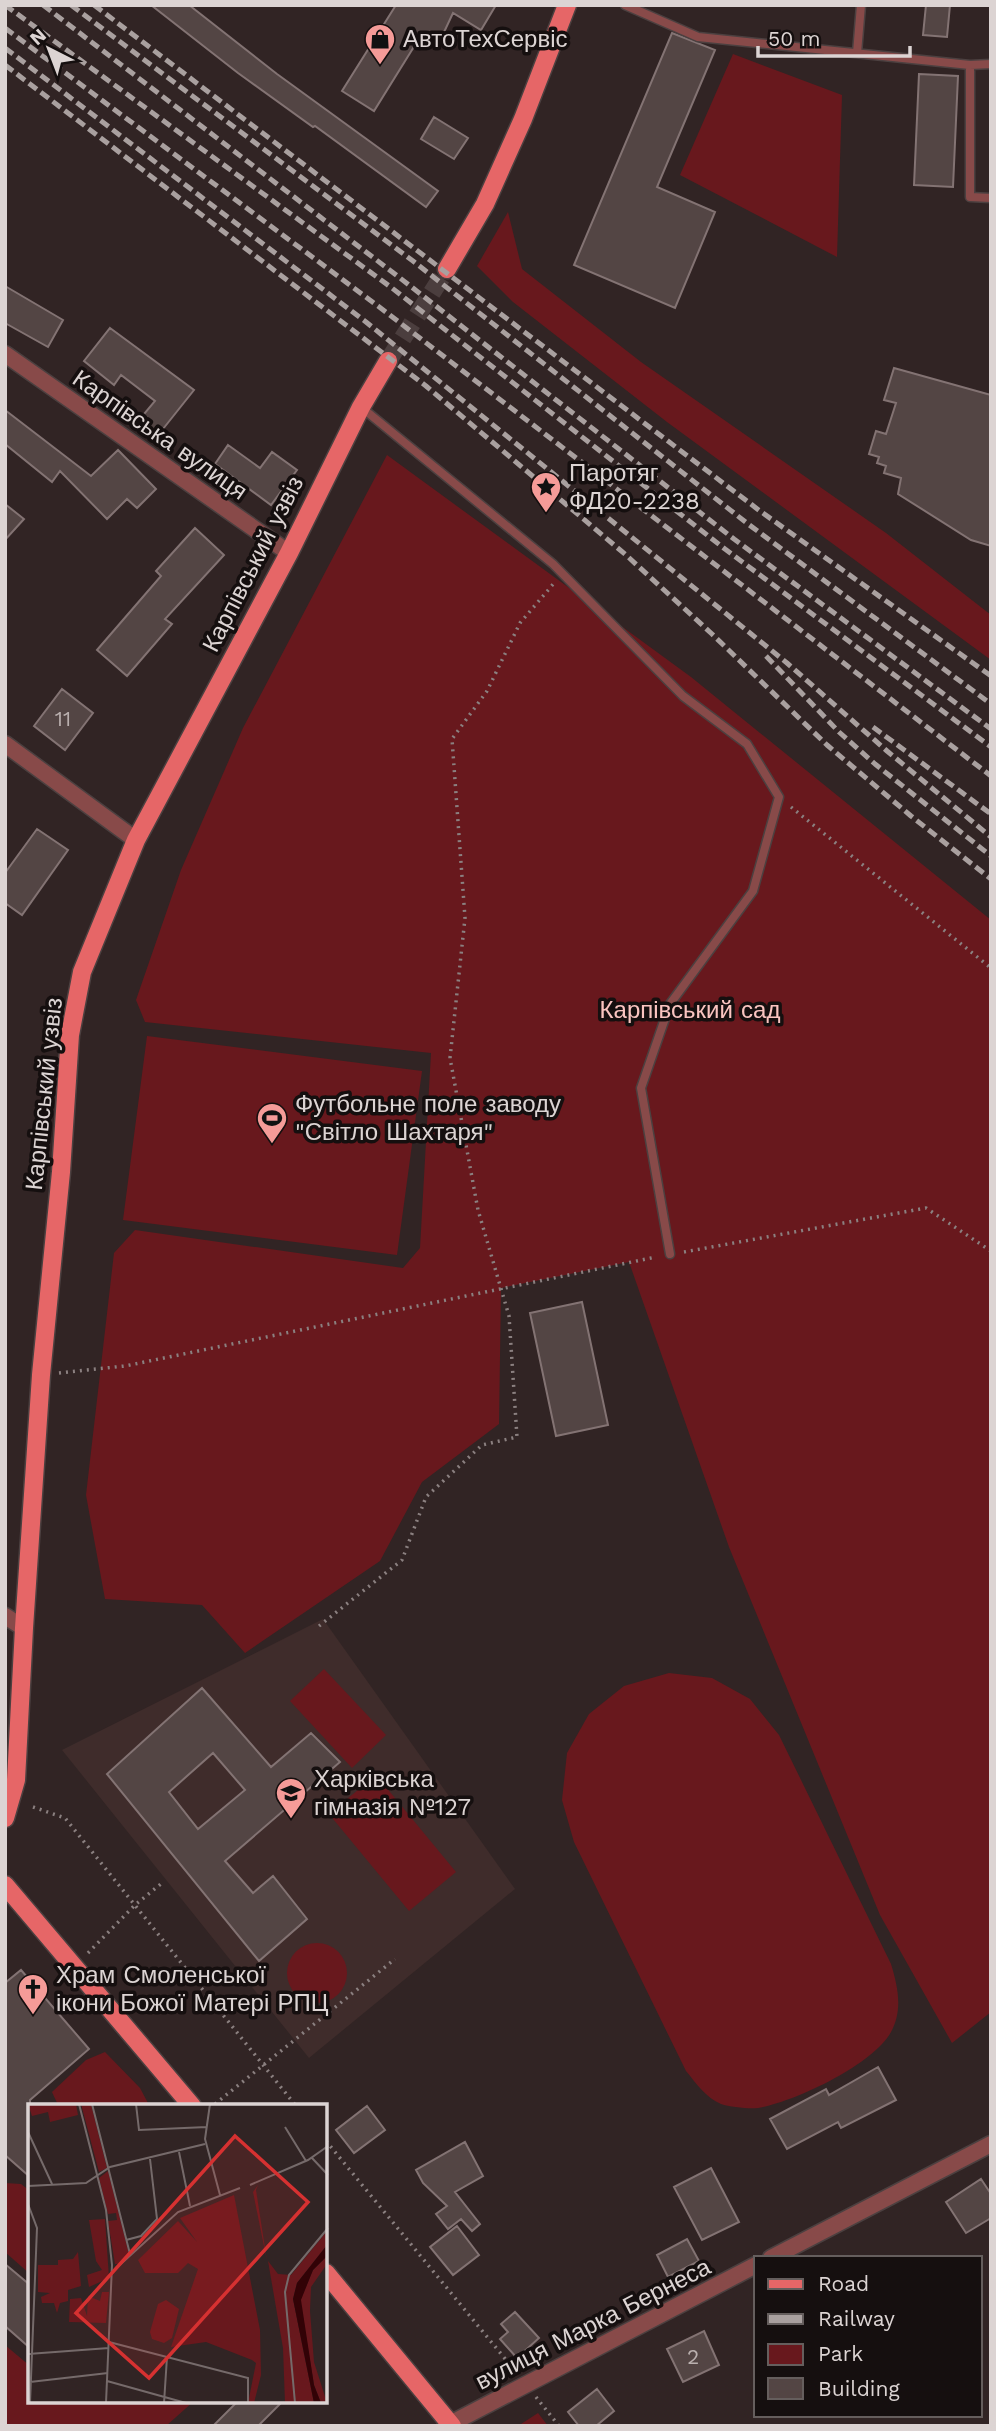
<svg xmlns="http://www.w3.org/2000/svg" width="996" height="2431" font-family="'Work Sans',sans-serif">
<style>
.built{fill:#3f2c2b}
.green{fill:#68181d}
.building{fill:#534544;stroke:#837373;stroke-width:2;fill-rule:evenodd}
.lines{fill:none;stroke-linecap:round;stroke-linejoin:round}
.primary-tunnel{stroke:#4b3e3e;stroke-width:18;stroke-dasharray:18 9;stroke-linecap:butt}
.service-casing{stroke:#4c4040;stroke-width:11}
.minor-casing{stroke:#4c4040;stroke-width:19}
.primary-casing{stroke:#4c4040;stroke-width:21}
.path{stroke:#8b8080;stroke-width:3.5;stroke-dasharray:2 5;stroke-linecap:butt}
.service{stroke:#884a49;stroke-width:8}
.minor{stroke:#884a49;stroke-width:16}
.primary{stroke:#e66667;stroke-width:18}
.rail{stroke:#a9a09f;stroke-width:5;stroke-dasharray:10 5;stroke-linecap:butt}
.labels{text-anchor:middle;stroke-width:7;stroke-linejoin:round;paint-order:stroke}
.number-label{font-size:21px;fill:#bab0af}
.poi-label{font-size:24px;fill:#dcd4d3;stroke:#150f0f;text-anchor:start}
.street-label{font-size:24px;fill:#dcd4d3;stroke:#150f0f}
.park-label{font-size:24px;fill:#fac4c0;stroke:#150f0f}
.inset-road{fill:none;stroke:#756a6a;stroke-width:2}
.view{fill:#d63131;fill-opacity:0.15;stroke:#d63131;stroke-width:3.5}
.inset-edge{fill:none;stroke:#dcd4d3;stroke-width:3.5}
</style>
<rect width="100%" height="100%" fill="#312424"/>
<path class="built" d="M323 1619 515 1889 309 2058 62 1750Z"/>
<path class="green" d="M733 54 842 95 837 257 680 175Z
M508 212 522 269 641 362 886 533 991 615V660L667 422 513 302 477 266Z
M387 455 691 677 991 920V2012L952 2043 880 1915 729 1547 629 1262 501 1288 499 1424 422 1482 380 1561 245 1653 202 1605 105 1599 86 1495 114 1253 135 1230 403 1268 420 1248 431 1053 145 1022 136 1000 181 870 243 728Z
M147 1036 422 1071 397 1255 123 1220Z
M324 1669 386 1735 352 1768 290 1701Z
M669 1673 712 1678 750 1699 779 1735 891 1964C898 1987 903 2010 891 2032 873 2065 794 2102 758 2108 749 2109 730 2107 721 2104 706 2098 696 2083 686 2071L574 1842 562 1800 567 1753 589 1714 624 1686Z
M376 1775 456 1872 409 1911 329 1814Z
M287 1973a30 30 0 1 1 60 0a30 30 0 1 1-60 0Z
M105 2052 140 2088 149 2105H58L52 2092 86 2060Z
M5 2183 21 2184 30 2191V2274L5 2252Z
M5 2345 30 2366V2401H194L166 2426H5Z
M538 2413 548 2426H518Z"/>
<path class="building" d="M151 5H189L277 74 438 191 426 207 315 126 313 127 238 73Z
M396 5H496L481 30 453 13 438 45 420 37 374 111 342 91Z
M926 5H950L947 37 923 35Z
M672 33 715 50 657 187 715 212 675 308 574 265Z
M919 74 958 76 953 187 914 185Z
M434 117 468 138 454 159 421 139Z
M5 286 63 320 48 347 5 323Z
M110 328 194 390 159 434 139 420 155 401 121 375 114 385 84 361Z
M894 368 991 395V546L971 540 898 494 901 478 884 473 886 466 877 463 879 457 869 454 876 431 886 434 896 403 884 400Z
M5 410 91 476 118 450 156 489 137 508 127 499 107 519 60 471 52 482 5 444Z
M228 445 260 468 272 452 297 470 271 505 215 464Z
M5 504 24 519 5 540Z
M195 528 224 555 165 619 172 624 127 676 97 650 161 576 156 571Z
M62 689 93 713 65 750 34 726Z
M37 829 68 850 22 915 5 903V873Z
M582 1302 608 1425 556 1436 530 1313Z
M202 1688 271 1767 311 1733 340 1762 225 1861 253 1893 273 1876 307 1919 259 1961 107 1774ZM213 1753 245 1790 198 1829 169 1792Z
M21 1970 89 2049 30 2100V2177L5 2155V1983Z
M878 2067 896 2100 841 2128 838 2122 787 2149 770 2119 826 2089 829 2095Z
M367 2106 385 2130 354 2153 336 2130Z
M465 2142 483 2176 455 2192 480 2224 472 2231 461 2219 448 2229 436 2214 447 2206 423 2183 416 2170Z
M711 2168 739 2222 702 2240 674 2187Z
M981 2179 991 2194V2218L966 2233 946 2202Z
M457 2226 479 2255 453 2275 430 2247Z
M687 2239 699 2261 668 2277 657 2255Z
M5 2264 30 2285V2348L5 2326Z
M515 2312 539 2338 517 2358 500 2339 508 2332 501 2324Z
M704 2331 719 2365 683 2382 667 2349Z
M597 2389 614 2411 596 2426H579L568 2412Z
M238 2401H283L258 2426H213Z"/>
<g class="lines">
<path class="primary-tunnel" d="M388 361 447 269"/>
<g class="service-casing">
<path id="service" d="M625 5 698 37 970 65V197L991 198
M857 53 861 5
M970 65 991 64
M361 407 553 564 683 696 747 744 779 797 753 891 670 1004 641 1088 670 1254"/>
</g>
<g class="minor-casing">
<path id="minor" d="M5 354 289 553
M5 744 136 840
M5 1616 24 1628
M771 2258 991 2144
M450 2424 756 2265"/>
</g>
<g class="primary-casing">
<path id="primary" d="M447 269 485 204 523 119 567 5
M5 1818 16 1780 24 1628 41 1375 61 1172 70 1035 82 972 136 840 289 553 361 407 388 361
M5 1885 192 2106
M326 2273 452 2426"/>
</g>
<path class="path" d="M791 807 991 968
M684 1252 926 1208 991 1251
M59 1373 125 1366 656 1257
M319 1626 402 1560 426 1497 482 1445 517 1437 509 1316 478 1210 450 1058 465 918 452 739 487 691 520 623 555 582
M33 1807 65 1818 296 2106
M88 1953 135 1905 162 1883
M215 2104 395 1959
M326 2141 516 2372
M536 2397 559 2426"/>
<use href="#service" class="service"/>
<use href="#minor" class="minor"/>
<use href="#primary" class="primary"/>
<path class="rail" d="M5 5 392 288 725 549 991 747
M43 5 400 278 734 539 991 729
M71 5 413 261 748 524 991 704
M94 5 760 511 991 676
M5 28 378 306 991 776
M5 48 366 322 787 663 887 751 991 837
M5 65 426 386 626 555 712 634 827 745 911 816 991 879
M766 656 839 732 875 764 991 856
M873 727 991 814"/>
</g>
<defs>
<g id="shop-pin" transform="scale(1.575)"><path d="M0 17L-7.5 6A9.5 9.5 0 1 1 7.5 6Z" fill="#f59b98" stroke="#150f0f"/><path d="M-5-2.5h2.3a2.7 3.5 0 0 1 5.4 0H5L5.5 6h-11ZM-1.5-2.5h3a1.5 2.3 0 0 0-3 0Z" fill="#111"/></g>
<g id="sight-pin" transform="scale(1.575)"><path d="M0 17L-7.5 6A9.5 9.5 0 1 1 7.5 6Z" fill="#f59b98" stroke="#150f0f"/><path d="M0-6L1.8-2.2L6-1.7L2.9 1.2L3.7 5.4L0 3.3L-3.7 5.4L-2.9 1.2L-6-1.7L-1.8-2.2Z" fill="#111"/></g>
<g id="stadium-pin" transform="scale(1.575)"><path d="M0 17L-7.5 6A9.5 9.5 0 1 1 7.5 6Z" fill="#f59b98" stroke="#150f0f"/><path d="M0-5a6.5 5 0 1 0 0 10a6.5 5 0 1 0 0-10ZM-3.5-1.8h7v3.6h-7Z" fill="#111"/></g>
<g id="school-pin" transform="scale(1.575)"><path d="M0 17L-7.5 6A9.5 9.5 0 1 1 7.5 6Z" fill="#f59b98" stroke="#150f0f"/><path d="M0-5L7-2L0 1L-7-2ZM-4 1L0 2.5L4 1V4Q0 6-4 4Z" fill="#111"/></g>
<g id="church-pin" transform="scale(1.575)"><path d="M0 17L-7.5 6A9.5 9.5 0 1 1 7.5 6Z" fill="#f59b98" stroke="#150f0f"/><path d="M-1.2-6h2.4v3.5h3.3v2.4h-3.3V6h-2.4V-.1h-3.3v-2.4h3.3Z" fill="#111"/></g>
</defs>
<g fill-rule="evenodd">
<use href="#shop-pin" x="380" y="39"/>
<use href="#sight-pin" x="546" y="487"/>
<use href="#stadium-pin" x="272" y="1118"/>
<use href="#school-pin" x="291" y="1793"/>
<use href="#church-pin" x="33" y="1989"/>
</g>
<g class="labels">
<g class="number-label">
<text x="63" y="726">11</text>
<text x="693" y="2364">2</text>
</g>
<g class="poi-label">
<text x="403" y="47">АвтоТехСервіс</text>
<text x="569" y="481">Паротяг<tspan x="569" dy="28">ФД20-2238</tspan></text>
<text x="295" y="1112">Футбольне поле заводу<tspan x="295" dy="28">"Світло Шахтаря"</tspan></text>
<text x="314" y="1787">Харківська<tspan x="314" dy="28">гімназія №127</tspan></text>
<text x="56" y="1983">Храм Смоленської<tspan x="56" dy="28">ікони Божої Матері РПЦ</tspan></text>
</g>
<g class="street-label">
<text transform="translate(160 435) rotate(35)" y="8">Карпівська вулиця</text>
<text transform="translate(253 564) rotate(-63)" y="8">Карпівський узвіз</text>
<text transform="translate(44 1094) rotate(-84)" y="8">Карпівський узвіз</text>
<text transform="translate(593 2324) rotate(-27)" y="8">вулиця Марка Бернеса</text>
</g>
<g class="park-label">
<text x="690" y="1018">Карпівський сад</text>
</g>
</g>
<g transform="translate(28 2104)">
<rect width="299" height="299" fill="#312424"/>
<path d="M0 0H48L50 11 22 18 20 8 4 12ZM53 0H63L79 64 71 68ZM80 67 101 150 91 160H87L80 117 89 116 88 109 80 110 71 74ZM230 81 228 86 239 157 225 88ZM206 91 232 226 233 271 226 299H220L228 259 224 256 178 238 143 243 170 165 160 159 150 169H117L110 156 150 117 169 138 152 114ZM77 115 81 174 61 183 59 171 74 166 68 157 61 116ZM299 127V141L269 179 265 195 286 299H257L255 244 240 157 250 170 263 171ZM50 148 53 182 40 186V197L32 199 29 209 26 199H14L13 193 22 189 10 188V161H30V156L45 155ZM299 152V160L283 183 282 207 286 258 299 299H293L286 281 272 196 285 166ZM74 188H81L78 219 41 218 42 195 53 194 59 212 60 192 72 197ZM138 196 151 205 144 234 136 239 124 235 122 228 130 200Z" fill="#68181d"/>
<path d="M299 141V152L285 166 273 196 286 281 293 299H286L265 195 269 179Z" fill="#320206"/>
<path class="inset-road" d="M51 0 78 106 84 161 78 299H74M64 0 102 150M108 0 111 26 179 23M182 0 177 35 192 91M257 23 278 57M0 28 24 80M151 48 162 102M284 54 300 71M222 81 280 56 300 42M0 82 58 79 82 63 177 40M0 100 9 124 2 299M98 136 113 132 129 115 122 55M84 168 150 108 212 84M81 238 220 274V299M0 250 81 244M79 277 158 299M2 278 80 269M136 299 139 253M267 299 257 188 261 171 300 124"/>
<path class="view" d="M207 32 280 98 121 274 48 209Z"/>
<rect width="299" height="299" class="inset-edge"/>
</g>
<rect width="996" height="2431" fill="none" stroke="#dcd4d3" stroke-width="14"/>
<rect x="754" y="2256" width="228" height="161" fill="#150f0f" stroke="#655e5d" stroke-width="2"/>
<rect x="768" y="2279" width="35" height="10" fill="#e66667" stroke="#655e5d" stroke-width="2"/>
<text x="818" y="2291" font-size="21" fill="#dcd4d3">Road</text>
<rect x="768" y="2314" width="35" height="10" fill="#a9a09f" stroke="#655e5d" stroke-width="2"/>
<text x="818" y="2326" font-size="21" fill="#dcd4d3">Railway</text>
<rect x="768" y="2344" width="35" height="21" fill="#68181d" stroke="#655e5d" stroke-width="2"/>
<text x="818" y="2361" font-size="21" fill="#dcd4d3">Park</text>
<rect x="768" y="2378" width="35" height="21" fill="#534544" stroke="#655e5d" stroke-width="2"/>
<text x="818" y="2396" font-size="21" fill="#dcd4d3">Building</text>
<g transform="translate(49 49) rotate(318)" stroke="#150f0f" stroke-width="5" paint-order="stroke">
<path d="M0-5L12 26L0 18L-12 26Z" fill="#dcd4d3"/>
<text y="-10" font-size="19" font-weight="bold" text-anchor="middle" fill="#dcd4d3">N</text>
</g>
<path d="M758 46v10h152v-10" fill="none" stroke="#dcd4d3" stroke-width="3.5"/>
<text x="768" y="46" font-size="21" fill="#dcd4d3" stroke="#150f0f" stroke-width="5" paint-order="stroke">50 m</text>
</svg>
